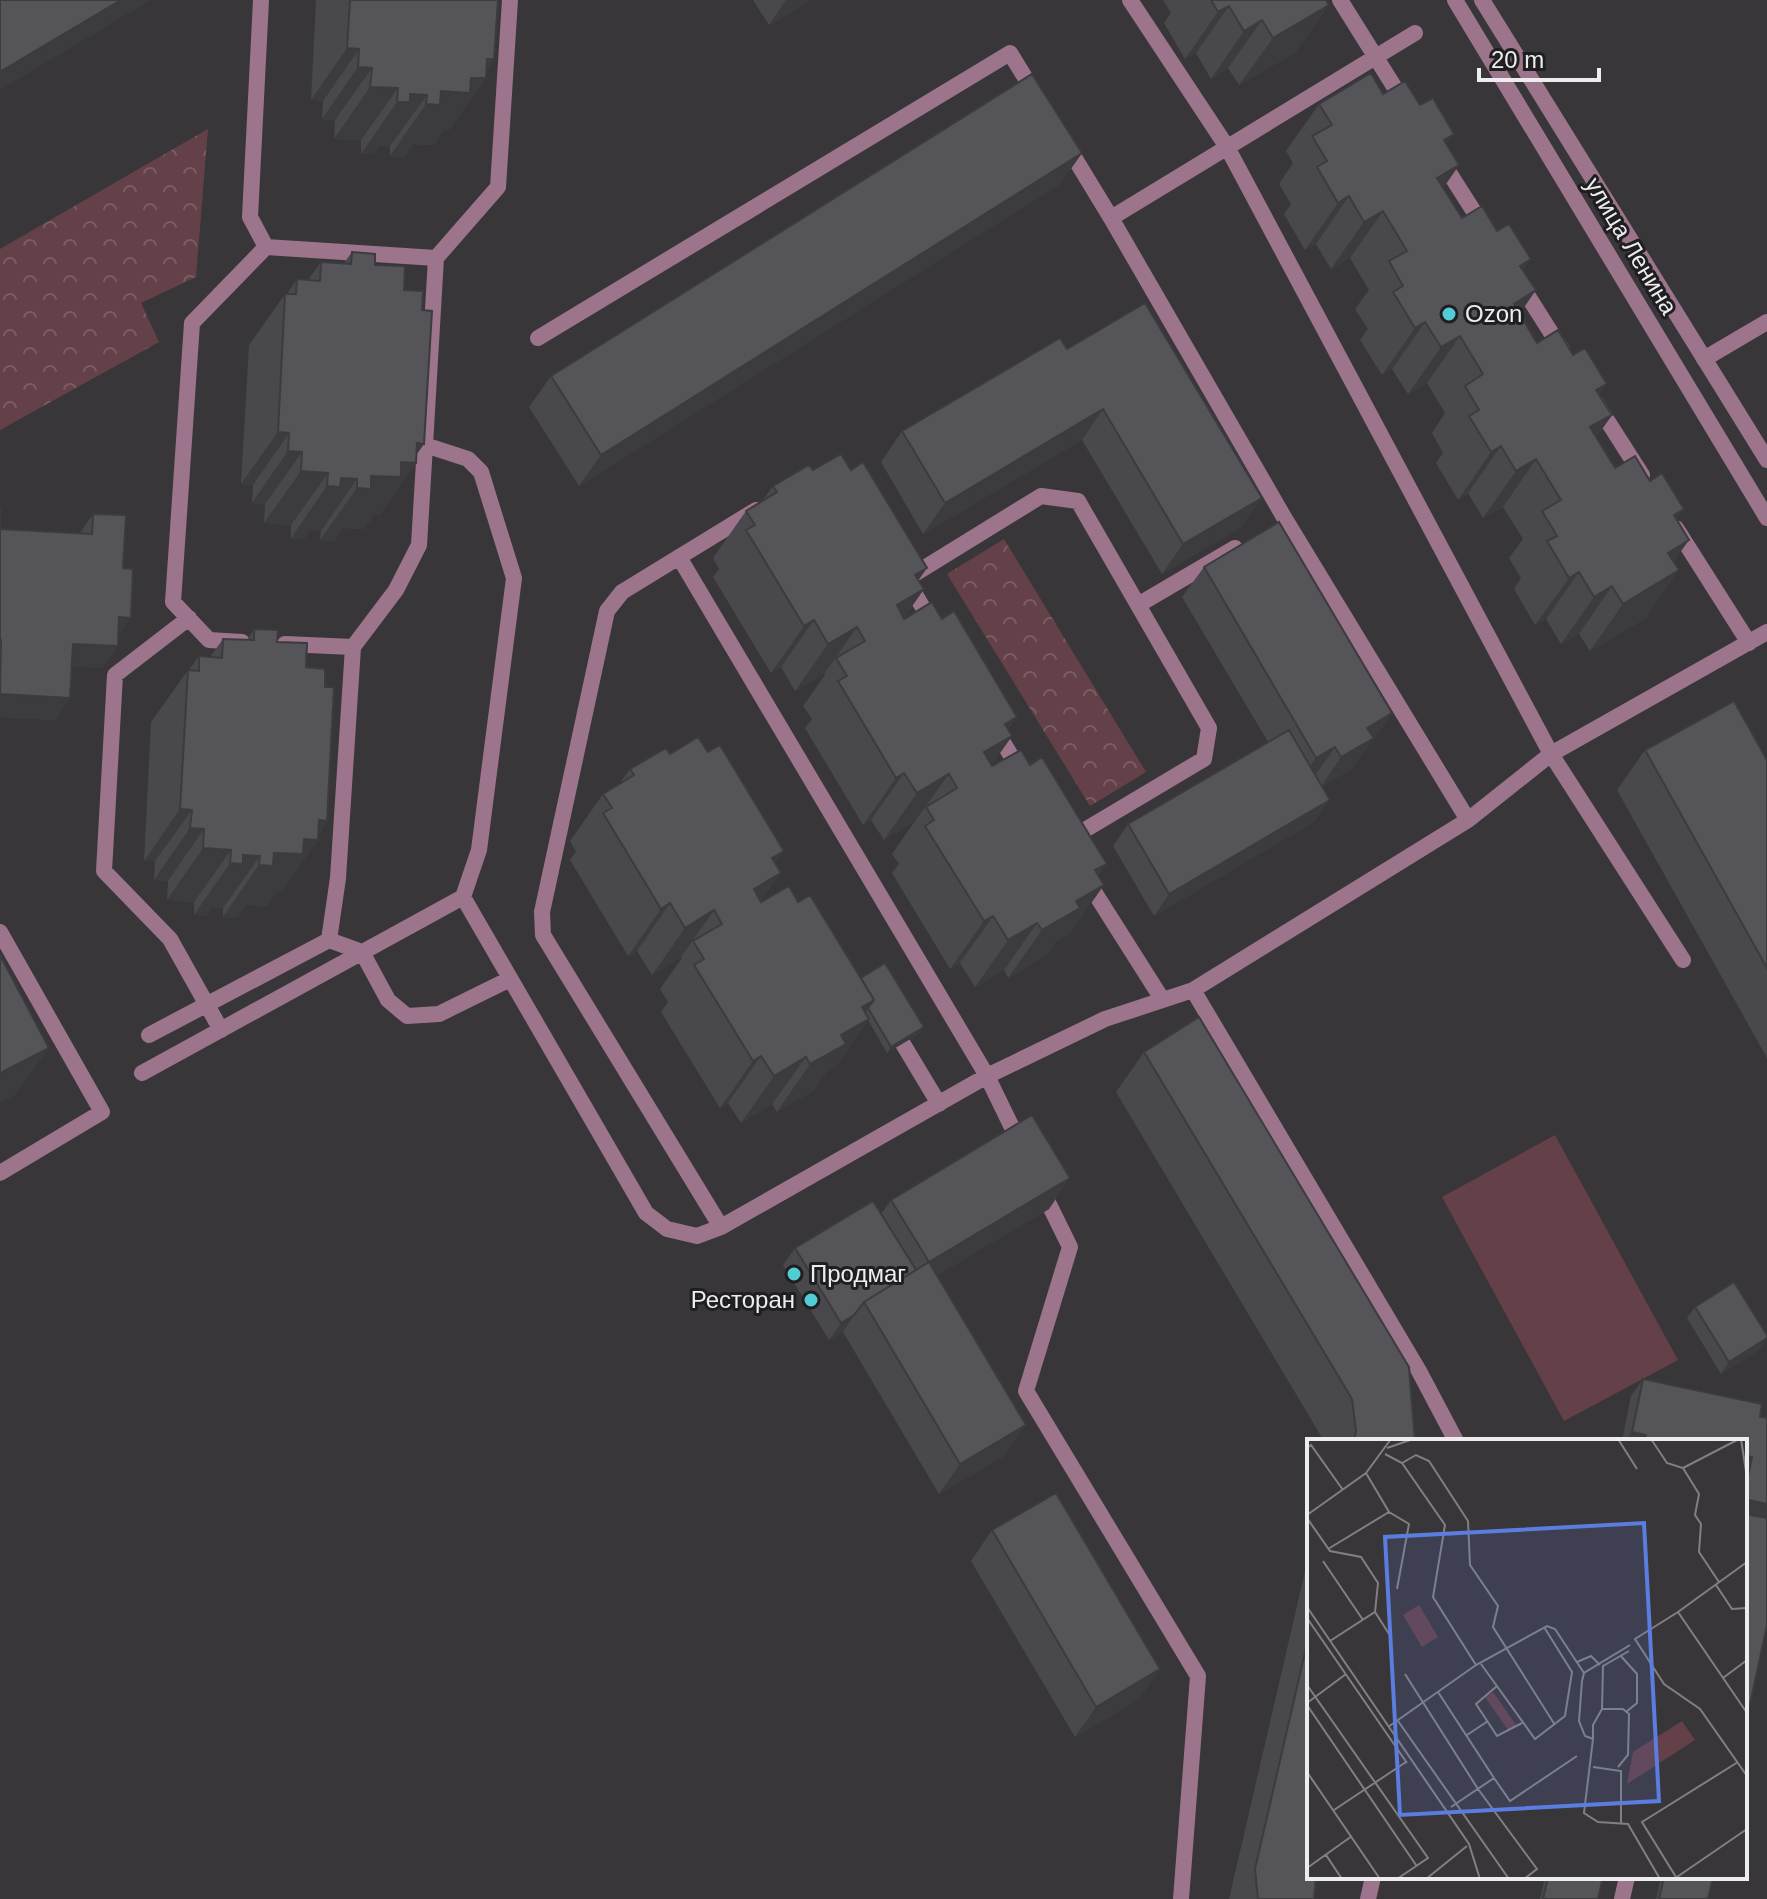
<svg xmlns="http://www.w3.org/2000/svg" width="1767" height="1899" font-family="Arial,sans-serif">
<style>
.forest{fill:url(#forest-crowns)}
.garden{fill:#644048}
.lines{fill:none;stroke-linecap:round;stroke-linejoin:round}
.service{stroke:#9c758c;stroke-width:16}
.tertiary{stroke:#9c758c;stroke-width:16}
.wall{fill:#49484c}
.shaded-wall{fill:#3c3b3e}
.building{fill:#555458;stroke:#3c3b3e;stroke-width:2}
.poi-dot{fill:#52ccd5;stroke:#1f1e20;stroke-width:3}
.labels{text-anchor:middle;stroke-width:6;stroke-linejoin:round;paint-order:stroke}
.street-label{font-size:24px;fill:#edecee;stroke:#1f1e20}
.poi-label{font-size:24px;fill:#edecee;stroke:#1f1e20;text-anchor:start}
.inset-road{fill:none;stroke:#817f82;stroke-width:2}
.view{fill:#5b7ddf;fill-opacity:0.15;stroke:#5b7ddf;stroke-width:4}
.inset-edge{fill:none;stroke:#edecee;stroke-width:4}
</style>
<defs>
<pattern id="forest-crowns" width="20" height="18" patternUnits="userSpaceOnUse" patternTransform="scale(2)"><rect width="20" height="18" fill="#644048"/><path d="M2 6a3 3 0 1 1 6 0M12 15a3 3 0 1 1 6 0" fill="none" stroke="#7a5c63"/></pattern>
</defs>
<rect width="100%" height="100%" fill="#39363a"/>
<path class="forest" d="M208 129 196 277 141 303 159 342 0 430V249Z
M1004 539 1146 772 1090 806 947 574Z"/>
<path class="garden" d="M1555 1135 1678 1360 1564 1421 1442 1197Z"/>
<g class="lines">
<path class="service" d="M261 0 250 217 266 247 436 258
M1130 0 1227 147 1551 754 1683 960
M1340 0 1405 104
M1415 33 1111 218 1285 519 1468 820
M1066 144 1111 218
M1441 160 1485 229
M1519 282 1562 350
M538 338 1010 53 1037 97
M1704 359 1767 322
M1596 403 1642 475
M1676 528 1749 643
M679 557 987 1076 1022 1148
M908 578 1041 496 1078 501 1209 728 1204 759 1068 840
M907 581 934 626
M1138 605 1235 548
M189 618 115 675 104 871 170 939 221 1030
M242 642 209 640 173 602 192 323 266 247
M285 644 353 647 396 590 419 545 425 445
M995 729 1022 774
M1086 879 1162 999
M463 897 646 1213 667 1229 697 1236 721 1227 987 1076 1105 1019 1193 990 1468 820 1551 754 1767 632
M0 932 102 1112 0 1173
M329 940 362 952 388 1000 407 1016 439 1014 510 979
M1193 990 1419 1371 1456 1441
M149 1035 329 940 338 878 353 647
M903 1044 939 1104
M142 1073 463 897 479 850 514 578 481 472 468 459 425 445 436 258 498 187 510 0
M1040 1186 1070 1247 1026 1391 1198 1676 1181 1899
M721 1227 543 935 542 912 607 611 622 592 756 510
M1368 1899 1373 1877
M1622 1899 1627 1877"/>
<path class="tertiary" d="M1455 0 1767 518
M1482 0 1767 460"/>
</g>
<path class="wall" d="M316 0H498L494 59 486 71V78L449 130H444L434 145 413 144 404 157 390 156V146H379L373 154H361V140L334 139 335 120 322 119 323 101 311 100Z
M753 0H811L769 25Z
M1163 0H1326L1296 52 1239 85 1228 68 1211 79 1196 53 1185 59 1164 23 1171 13Z
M1383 94 1420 105 1459 165 1443 188 1462 218 1497 231 1523 270 1519 314 1537 343 1573 355 1612 415 1596 437 1615 468 1650 481 1677 520 1674 562 1646 618 1590 651 1579 634 1561 644 1546 619 1535 625 1514 589 1521 578 1509 558 1523 539 1503 507 1483 518 1468 493 1458 500 1436 463 1443 453 1432 433 1445 413 1427 383 1408 394 1392 369 1382 375 1360 340 1368 329 1355 309 1369 290 1350 258 1331 269 1316 244 1305 250 1284 214 1291 204 1279 184 1293 163 1286 151 1319 104Z
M1082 153 1060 184 579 486 529 407 551 376Z
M352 252 375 265 404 290 422 310 424 444 416 455V463L380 515 375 514 364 529 343 528 334 541 320 540 321 531 310 530 304 539 291 538V525L264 523 265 504 252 503 253 485 241 484 249 345 285 294H287L297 279 308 280 321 262 344 263Z
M1067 349 1262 498 1240 528 1162 574 1082 440 923 534 881 462 902 431Z
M813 470 918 580 924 589 904 618 1008 729 1012 736 991 765 1098 876 1071 932 1057 940 1047 955 1008 978 1004 970 975 987 960 963 950 969 892 873 899 864 892 854 915 821 884 840 871 820 863 825 805 728 812 719 803 706 825 675 824 674 795 691 781 667 771 673 713 577 719 569 713 558 746 511 762 501 773 486Z
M0 509V529L79 534 93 514 118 635V646L102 668 72 666 70 698 55 720 0 717Z
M1204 567 1392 713 1352 769 1322 786 1315 821 1154 916 1113 846 1128 824 1268 742 1182 597Z
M254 629 277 642 306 667 325 687 327 821 282 891H277L267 906 246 905 237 918 223 917V908L212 907 206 916 194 915V902L167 900 168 881 154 880 155 861H144L151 722 188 670H189L199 656 210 657 223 639 247 640Z
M1645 750 1767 760V1058L1617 790Z
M670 754 776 863 761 902H798L861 978 920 1033 887 1053 868 1020 836 1066 826 1072 813 1091 777 1112 772 1104 741 1123 728 1103 720 1108 661 1012 668 1002 660 989 682 958 681 957 652 975 637 951 628 956 570 860 576 852 570 841 603 794 619 784 630 769Z
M1144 1052 1415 1441H1324L1116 1092Z
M891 1200 1049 1209 937 1275 1004 1456 939 1494 843 1332 829 1340 783 1265 795 1248 881 1214Z
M1695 1307 1761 1349 1721 1374 1687 1318Z
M1643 1379 1760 1417 1745 1728V1441H1622L1631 1396Z
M992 1530 1160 1669 1138 1700 1075 1737 971 1561Z
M1309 1554V1877L1315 1882 1314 1899H1229Z
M1545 1877H1603L1598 1899H1540Z
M1661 1877H1713L1708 1899H1656Z"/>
<path class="shaded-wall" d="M121 0H151L0 90V72Z
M786 0H811L769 25Z
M1329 5 1296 52 1239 85 1273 38Z
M1229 6 1196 53 1185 59 1218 12Z
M1262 20 1228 68 1211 79 1244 31Z
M347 48 359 49 323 101 311 100Z
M487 59H494L481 78H486L449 130H444L434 145 413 144 404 157 390 156 426 104 441 91 471 78Z
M358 67 372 68 335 120 322 119Z
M370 87 398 88 361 140 334 139Z
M410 94 427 95 390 146H379L373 154H361L397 102Z
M1454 134 1421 181 1444 140Z
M1082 153 1060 184 579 486 601 455Z
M1459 165 1426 213 1437 178Z
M1349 196 1316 244 1305 250 1338 203Z
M1383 211 1350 258 1331 269 1364 222Z
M1531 259 1498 307 1520 266Z
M1536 290 1503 338 1514 304Z
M1425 322 1392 369 1382 375 1415 328Z
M1460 336 1427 383 1408 394 1441 347Z
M1607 384 1574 431 1596 390Z
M1103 409 1082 440 923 534 945 503Z
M1612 415 1579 462 1590 427Z
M278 432 289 433 253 485 241 484Z
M417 443 424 444 411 462 416 463 380 515 375 514 364 529 343 528 334 541 320 540 357 488 371 476 401 462Z
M1501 446 1468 493 1458 500 1491 452Z
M288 451 302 452 265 504 252 503Z
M1536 459 1503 507 1483 518 1516 471Z
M301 471 328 473 291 525 264 523Z
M341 478 357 479 321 531 310 530 304 539 291 538 327 486Z
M1262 498 1240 528 1162 574 1183 544Z
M1684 509 1651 556 1674 515Z
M1689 540 1660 581 1679 570 1646 618 1590 651 1623 604 1668 553Z
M927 568 904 601 924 589 891 636 864 653 915 575Z
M1579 572 1546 619 1535 625 1569 578Z
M1612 586 1579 634 1561 644 1594 597Z
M119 617 131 618 115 640Z
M814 620 781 667 771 673 804 626Z
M857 627 824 674 795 691 828 644Z
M73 644 118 646 102 668 58 665Z
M0 694 70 698 55 720 0 717Z
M1392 713 1352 769 1320 788 1341 757 1367 728Z
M1017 717 998 744 1012 736 979 783 951 800 1005 724Z
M1335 747 1314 777 1295 788 1316 758Z
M904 773 871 820 863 825 896 778Z
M949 774 915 821 884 840 917 793Z
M1330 800 1315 821 1154 916 1169 894Z
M180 809 192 810 155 861H144Z
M319 820 327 821 314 839 318 840 282 891H277L267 906 246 905 237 918 223 917 259 865 274 853 304 839Z
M190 828 204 829 168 881 154 880Z
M203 848 231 850 194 902 167 900Z
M784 851 760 885 781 873 748 920 720 936 772 858Z
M243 855 260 856 223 908 212 907 206 916 194 915 230 863Z
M1107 864 1083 897 1104 885 1071 932 1057 940 1047 955 1008 978 1042 930 1095 870Z
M670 903 637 951 628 956 661 909Z
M714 910 681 957 652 975 685 928Z
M993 916 960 963 950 969 984 921Z
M1037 923 1004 970 975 987 1008 940Z
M874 1000 855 1027 869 1019 836 1066 826 1072 813 1091 777 1112 810 1064 862 1007Z
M924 1027 920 1033 887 1053 891 1047Z
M49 1048 15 1095 0 1103V1073Z
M761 1056 728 1103 720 1108 753 1061Z
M806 1057 772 1104 741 1123 774 1076Z
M1070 1178 1049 1209 871 1315 929 1262Z
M854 1315 843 1332 829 1340 841 1323Z
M1767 1338 1761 1349 1721 1374 1729 1362Z
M1026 1425 1004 1456 939 1494 960 1464Z
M1632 1432 1646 1435 1642 1441H1625Z
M1745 1456 1752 1457 1745 1467Z
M1745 1499 1767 1504V1523L1745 1519Z
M1160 1669 1138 1700 1075 1737 1096 1707Z"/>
<path class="building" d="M0 0H121L0 72Z
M350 0H498L494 59H487L486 78H471L470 93 441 91 440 105 426 104 427 95 410 94V102H397L398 88 370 87 372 68 358 67 359 49 347 48Z
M1211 0H1326L1329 5 1273 38 1262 20 1244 31 1229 6 1218 12Z
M1371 73 1383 94 1405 81 1420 105 1433 98 1454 134 1444 140 1459 165 1437 178 1462 218 1482 206 1497 231 1509 224 1531 259 1520 266 1536 290 1514 304 1537 343 1558 330 1573 355 1585 348 1607 384 1596 390 1612 415 1590 427 1615 468 1635 456 1650 481 1662 473 1684 509 1674 515 1689 540 1668 553 1679 570 1623 604 1612 586 1594 597 1579 572 1569 578 1547 541 1557 536 1542 511 1561 500 1536 459 1516 471 1501 446 1491 452 1469 416 1479 410 1465 386 1483 374 1460 336 1441 347 1425 322 1415 328 1393 292 1403 286 1389 261 1407 251 1383 211 1364 222 1349 196 1338 203 1317 167 1327 161 1312 136 1332 125 1319 104Z
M1032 74 1082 153 601 455 551 376Z
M352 252 375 254V265L405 266 404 290 423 291 422 310 432 311 424 444 417 443 416 463 401 462V477L371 476V489L357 488V479L341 478 340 487 327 486 328 473 301 471 302 452 288 451 289 433 278 432 285 294H296L297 279 320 281 321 262 351 264Z
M1145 303 1262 498 1183 544 1103 409 945 503 902 431 1060 338 1067 349Z
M841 454 851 470 863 462 927 568 915 575 924 589 897 605 904 619 932 602 942 619 954 611 1017 717 1005 724 1012 736 984 752 992 766 1021 750 1030 765 1042 757 1107 864 1095 870 1104 885 1076 901 1080 908 1042 930 1037 923 1008 940 993 916 984 921 925 826 934 820 926 807 957 788 949 774 917 793 904 773 896 778 838 681 847 676 836 658 865 641 857 627 828 644 814 620 804 626 746 530 755 525 746 511 777 492 773 486 809 465 813 470Z
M0 509H1L0 529 92 534 93 514 126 515 123 568 133 569 131 618 119 617 118 646 73 644 70 698 0 694 1 640H0Z
M1279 522 1392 713 1367 728 1374 738 1341 757 1335 747 1316 758 1204 567Z
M254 629 278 630 277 642 307 643 306 667 325 669V687H334L327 821 319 820 318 840 304 839 303 854 274 853 273 866 259 865 260 856 243 855V864L230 863 231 850 203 848 204 829 190 828 192 810 180 809 188 670 199 671V656L222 658 223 639 254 640Z
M1734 701 1767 760V968L1645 750Z
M1289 730 1330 800 1169 894 1128 824Z
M698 737 708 752 720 745 784 851 772 858 781 873 754 889 761 902 789 886 798 902 810 895 874 1000 862 1007 869 1019 841 1035 846 1044 810 1064 806 1057 774 1076 761 1056 753 1061 694 965 704 959 693 941 722 924 714 910 685 928 670 903 661 909 603 813 612 808 603 794 634 775 630 769 666 748 670 754Z
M0 955 49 1048 0 1073Z
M885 963 924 1027 891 1047 868 1008 874 1000 861 978Z
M1199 1017 1409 1367 1415 1441H1354L1356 1431 1352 1399 1144 1052Z
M1032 1115 1070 1178 929 1262 891 1200Z
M873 1201 916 1270 864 1302 854 1315 841 1323 795 1248Z
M929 1262 1026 1425 960 1464 864 1302Z
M1734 1282 1767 1335V1338L1729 1362 1695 1307Z
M1643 1379 1762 1404 1760 1417 1767 1418V1504L1745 1499V1490L1752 1457 1745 1456V1441H1645L1646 1435 1632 1432Z
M1056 1493 1160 1669 1096 1707 992 1530Z
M1745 1514 1767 1518V1625L1745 1728Z
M1309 1635V1877H1316L1314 1899H1258L1255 1869Z
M1548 1877H1603L1598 1899H1543Z
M1664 1877H1713L1708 1899H1659Z"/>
<g class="poi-dot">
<circle cx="1449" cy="314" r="8"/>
<circle cx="794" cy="1274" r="8"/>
<circle cx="811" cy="1300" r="8"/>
</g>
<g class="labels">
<g class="street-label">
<text transform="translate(1631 246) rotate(59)" y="8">улица Ленина</text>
</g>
<g class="poi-label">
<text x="1465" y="322">Ozon</text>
<text x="810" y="1282">Продмаг</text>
<text x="795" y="1308" text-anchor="end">Ресторан</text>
</g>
</g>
<g transform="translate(1307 1439)">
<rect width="440" height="440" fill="#39363a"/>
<path d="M186 253 209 286 201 291 178 258ZM375 282 388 301 320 345 326 313Z" fill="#644048"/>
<path d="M112 166 131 198 115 208 96 176Z" fill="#644048"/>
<path class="inset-road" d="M311 0 330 30M344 0 360 24 376 29 392 55 388 76 394 85 392 113 412 143M434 0 440 39M0 9 4 6 36 51M80 9 106 0M78 15 95 24 138 86 126 158 169 226M95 24 109 16 122 22 161 82 163 126 191 167 186 188 248 286M376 29 432 0M82 73 102 85 90 150M0 76 59 34 84 0M0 79 23 112 54 118 71 144 68 173M21 110 82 73 59 34M16 122 56 181M440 123 371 173 440 274M409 146 425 170 440 169M0 168 162 405 173 440M371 173 328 200 357 245 393 270 440 337M0 179 100 324M23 202 68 173 82 195M323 206 277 234 275 242 272 282 278 297 286 300 277 374 291 383 321 385 353 440M313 216 330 235V264L319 273M270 223 284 217 293 226M174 225 228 300 258 277 265 233 237 188M98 235 171 350 230 430 217 440M416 239 440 221M0 246 121 419 90 440M190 247 169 265 190 297 215 284M131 253 187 339 144 368M0 264 39 235M0 266 109 426M295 270 296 227 322 212M91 282 202 440M81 288 169 226 240 187 248 190 277 234M160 296 181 282M286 300V286L295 270H316L322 275 321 316 311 328M286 328 314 332V385M0 333 73 440M187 339 203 362 270 317M27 371 99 323M19 416 35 440M0 429 45 397M369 438 335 383 431 323M119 440 160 407M367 440 440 390"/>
<path class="view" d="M337 84 352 362 93 376 78 98Z"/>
<rect width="440" height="440" class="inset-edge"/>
</g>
<path d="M1479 68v12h120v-12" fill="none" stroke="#edecee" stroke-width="4"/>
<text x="1491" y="68" font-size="24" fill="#edecee" stroke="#1f1e20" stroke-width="6" paint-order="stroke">20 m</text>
</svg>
